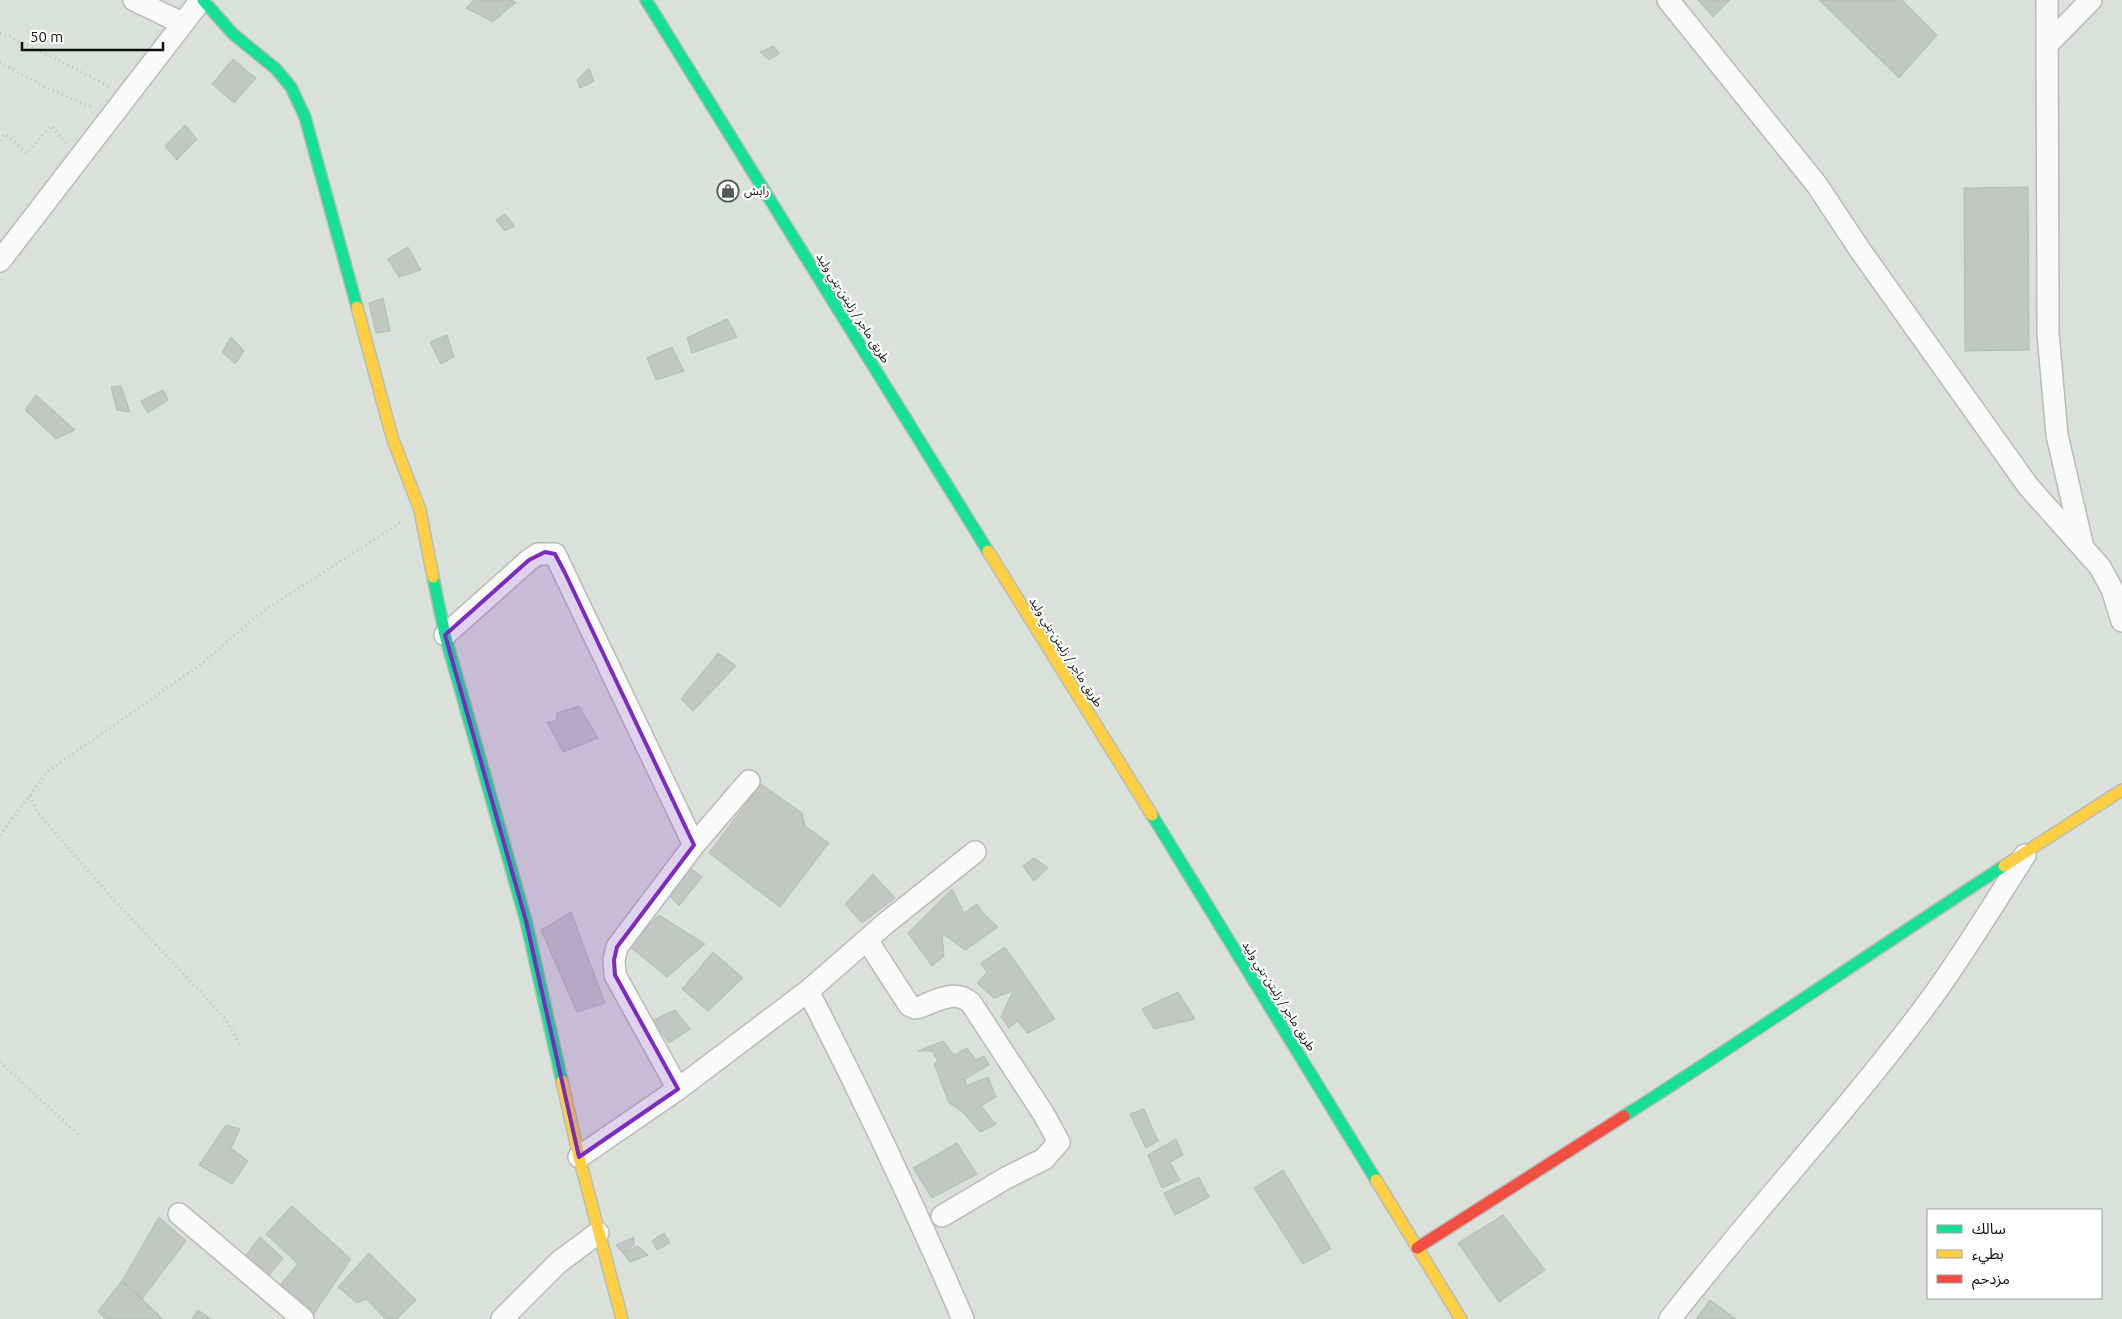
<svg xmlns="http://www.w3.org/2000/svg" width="2122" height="1319" font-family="Ubuntu,'Noto Sans Arabic',sans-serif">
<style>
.building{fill:#c2c7c3;stroke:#b4bab6}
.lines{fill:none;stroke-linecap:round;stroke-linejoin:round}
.street-casing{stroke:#b7bcb7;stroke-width:24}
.fast-casing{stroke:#b7bcb7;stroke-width:14}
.slow-casing{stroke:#b7bcb7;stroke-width:14}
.jam-casing{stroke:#b7bcb7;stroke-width:14}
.path{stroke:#bec0be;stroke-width:3;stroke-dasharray:1 4;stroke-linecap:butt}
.street{stroke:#f9faf9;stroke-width:21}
.fast{stroke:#16e098;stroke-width:11}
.slow{stroke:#ffcf43;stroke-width:11}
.jam{stroke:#f24e42;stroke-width:11}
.marked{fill:#7b2cbf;fill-opacity:0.2;stroke:#7b2cbf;stroke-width:4;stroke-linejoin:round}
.labels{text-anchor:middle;stroke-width:4.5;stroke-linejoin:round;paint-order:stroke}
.poi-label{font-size:12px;fill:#0b0f0b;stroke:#fff;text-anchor:start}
.street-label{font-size:12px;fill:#0b0f0b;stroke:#fff}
</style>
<rect width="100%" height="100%" fill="#dae0da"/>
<path class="building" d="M474 0H510L516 2 493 22 466 8Z
M1698 0H1730L1713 17Z
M1819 0H1902L1937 35 1899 78Z
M774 46 779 54 769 60 760 52Z
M233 59 256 78 234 103 212 84Z
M589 68 594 81 580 88 577 80Z
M185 125 197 139 177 160 165 146Z
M2028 187 2029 350 1965 351 1964 188Z
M505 214 515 226 505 231 496 220Z
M408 247 421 270 399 277 388 259Z
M383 298 390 331 376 333 369 303Z
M727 319 737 337 692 353 687 338Z
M447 335 454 357 441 364 430 342Z
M231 337 244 351 235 364 222 352Z
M672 347 684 371 656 380 647 358Z
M121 386 130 412 117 410 111 387Z
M163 390 168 400 148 413 141 401Z
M36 395 75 430 56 439 25 410Z
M718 653 736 666 693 711 681 699Z
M579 706 598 738 563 752 547 722 556 721 557 713Z
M761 784 802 813 805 826 829 843 780 907 709 853Z
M1034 858 1048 868 1034 881 1023 866Z
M690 868 702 877 679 906 670 896Z
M873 874 895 898 862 923 845 904Z
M952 889 964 913 977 904 982 912 998 927 965 950 942 933 944 956 932 966 908 933Z
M571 912 605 1003 577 1012 541 930Z
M659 915 705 944 667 977 629 946Z
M1005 947 1055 1019 1028 1033 1017 1021 1009 1028 1001 1017 1013 991 994 998 977 983 987 972 981 963Z
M713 952 743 978 708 1011 682 989Z
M1178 992 1195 1019 1154 1029 1142 1009Z
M675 1010 690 1029 669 1043 653 1020Z
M943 1041 954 1055 967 1048 976 1060 984 1056 989 1065 965 1079 966 1086 988 1077 996 1097 981 1106 996 1124 980 1132 963 1112 949 1103 934 1064 938 1061 932 1051H918Z
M1144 1109 1158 1141 1146 1148 1130 1114Z
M226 1125 240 1129 231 1148 248 1161 232 1184 199 1165Z
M1176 1139 1183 1155 1170 1162 1180 1180 1162 1188 1148 1155Z
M957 1143 977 1174 932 1198 913 1168Z
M1283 1170 1331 1249 1303 1264 1254 1188Z
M1199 1177 1209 1197 1175 1215 1164 1193Z
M292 1206 351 1259 311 1318 279 1286 298 1264 266 1234Z
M1503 1215 1545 1270 1499 1302 1458 1243Z
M159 1217 186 1241 142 1299 122 1281Z
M664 1233 670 1243 657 1250 652 1241Z
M260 1237 283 1258 267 1278 243 1259Z
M634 1237V1245L623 1253 616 1245Z
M638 1246 648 1255 630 1262 623 1253Z
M369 1253 416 1300 397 1319H386L366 1299 357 1303 338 1287Z
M122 1281 142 1299 163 1319H106L98 1311Z
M1710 1300 1736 1319H1696Z
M198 1310 211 1319H192Z"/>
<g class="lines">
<g class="street-casing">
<path id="street" d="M134 0 182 23
M1668 0 1817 185 1860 250 2028 486 2100 567 2112 589 2122 621
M2047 0 2048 333 2057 435 2082 543
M2047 45 2091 0
M0 261 201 0
M445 635 529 560 538 554H555L694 845
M867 940 909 1005 915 1008 920 1007C938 1000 955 989 971 1003L1043 1113 1059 1142 1044 1159 1006 1178 942 1216
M808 991 886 923 975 852
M678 1089 615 975 614 960 617 947 694 845 749 781
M579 1157 678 1089 808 991C864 1099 915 1208 963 1319
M179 1214 303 1319
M502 1319 559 1262 598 1233
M1670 1319C1753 1212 1846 1113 1927 1004 1962 957 1993 905 2025 855"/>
</g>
<g class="fast-casing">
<path id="fast" d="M203 0 233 34 276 69 291 87 305 117 357 307
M646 0 988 551
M433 577 445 635 526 921 562 1081
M1152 815 1376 1180
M1624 1116C1752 1035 1877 948 2004 866"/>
</g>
<g class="slow-casing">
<path id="slow" d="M357 307 392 437 420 510 433 577
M988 551 1152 815
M2004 866 2122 790
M562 1081 579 1157 622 1319
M1376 1180 1461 1319"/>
</g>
<g class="jam-casing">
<path id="jam" d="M1417 1248 1624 1116"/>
</g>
<path class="path" d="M0 33C10 35 15 40 24 44 54 57 82 72 111 88
M0 62 39 84 93 108
M0 140 5 134 27 153 51 126 67 144
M30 796 37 812 112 898 224 1017 241 1046
M0 835 48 771 199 666 259 614 401 522
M0 1062 81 1137"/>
<use href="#street" class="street"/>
<use href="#fast" class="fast"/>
<use href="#slow" class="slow"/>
<use href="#jam" class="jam"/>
</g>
<path class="marked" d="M545 552 555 554 565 573 694 845 617 947 614 960 615 975 678 1089 579 1157 526 921 445 635 529 560Z"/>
<defs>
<g id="shop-ring" transform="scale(1.125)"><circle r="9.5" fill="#fff" stroke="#535853" stroke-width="1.5"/><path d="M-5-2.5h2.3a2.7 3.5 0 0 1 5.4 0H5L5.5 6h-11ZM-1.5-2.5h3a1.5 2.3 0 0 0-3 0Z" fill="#535853"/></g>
</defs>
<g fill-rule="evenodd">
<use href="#shop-ring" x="728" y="191"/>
</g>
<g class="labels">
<g class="poi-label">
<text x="744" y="195">رابش</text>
</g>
<g class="street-label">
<text transform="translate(853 308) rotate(58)" y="4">طريق ماجر / زليتن-بني وليد</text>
<text transform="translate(1066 652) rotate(58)" y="4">طريق ماجر / زليتن-بني وليد</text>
<text transform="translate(1279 996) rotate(58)" y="4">طريق ماجر / زليتن-بني وليد</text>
</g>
</g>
<rect x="1927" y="1209" width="175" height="90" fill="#ffffff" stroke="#9d9f9d"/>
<rect x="1937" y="1225" width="25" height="8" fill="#16e098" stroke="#9d9f9d"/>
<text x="1972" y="1234" font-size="15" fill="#0b0f0b">سالك</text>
<rect x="1937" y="1250" width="25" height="8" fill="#ffcf43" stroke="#9d9f9d"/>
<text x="1972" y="1259" font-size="15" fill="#0b0f0b">بطيء</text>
<rect x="1937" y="1275" width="25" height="8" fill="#f24e42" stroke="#9d9f9d"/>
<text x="1972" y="1284" font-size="15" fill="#0b0f0b">مزدحم</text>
<path d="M22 42v8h141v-8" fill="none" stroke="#0b0f0b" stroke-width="2.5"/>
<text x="30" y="42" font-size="15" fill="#0b0f0b" stroke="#ffffff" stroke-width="4" paint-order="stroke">50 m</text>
</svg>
